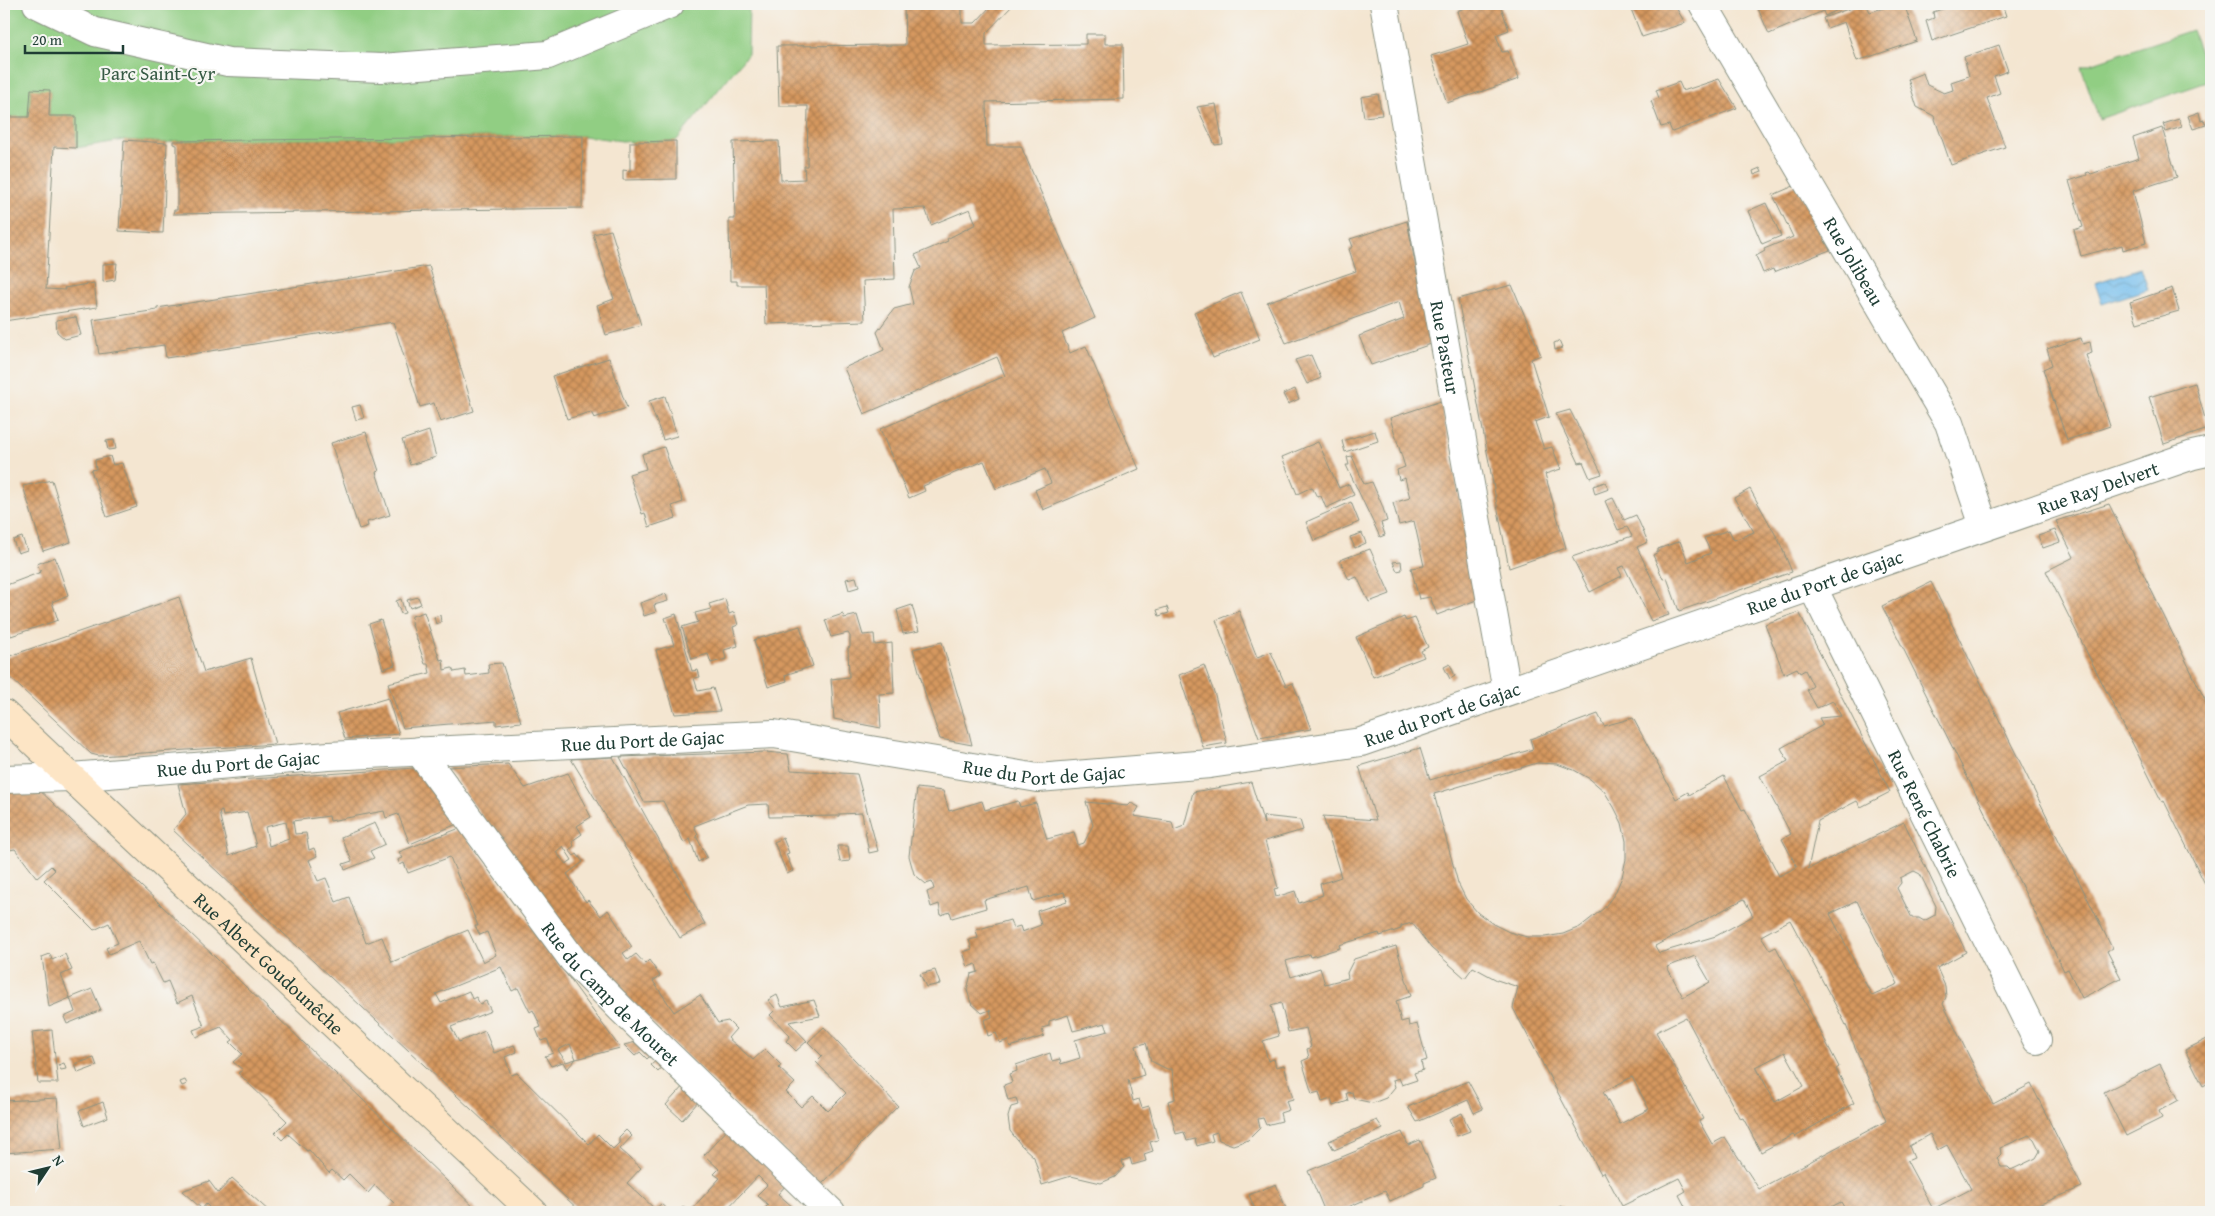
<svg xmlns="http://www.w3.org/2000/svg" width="2215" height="1216" font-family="'Gentium Book Plus',serif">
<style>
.park{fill:#91ce83;stroke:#58865c}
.water{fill:url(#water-waves);stroke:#4a7e90}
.building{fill:url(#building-cross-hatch);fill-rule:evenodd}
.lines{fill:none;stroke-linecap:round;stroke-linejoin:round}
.street-casing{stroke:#8a9282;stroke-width:30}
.secondary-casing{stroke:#8a9282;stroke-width:30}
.street{stroke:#fff;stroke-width:28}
.secondary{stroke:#fde5c5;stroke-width:28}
.labels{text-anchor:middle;stroke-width:4.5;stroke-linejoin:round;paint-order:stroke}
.park-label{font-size:19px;fill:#365a44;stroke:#f6f6f2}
.street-label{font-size:19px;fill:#1f3d34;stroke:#f6f6f2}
</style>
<defs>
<pattern id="water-waves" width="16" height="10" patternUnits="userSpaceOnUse" patternTransform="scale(1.25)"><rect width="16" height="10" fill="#74beed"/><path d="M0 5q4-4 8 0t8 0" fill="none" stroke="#5f9cc1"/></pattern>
<pattern id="building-cross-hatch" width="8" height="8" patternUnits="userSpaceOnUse" patternTransform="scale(1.25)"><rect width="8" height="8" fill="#d6985f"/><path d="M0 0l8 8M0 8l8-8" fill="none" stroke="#ad7d4f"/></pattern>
</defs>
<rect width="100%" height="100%" fill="#f6f6f2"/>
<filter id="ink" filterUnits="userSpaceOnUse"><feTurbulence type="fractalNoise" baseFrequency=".02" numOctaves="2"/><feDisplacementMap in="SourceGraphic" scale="10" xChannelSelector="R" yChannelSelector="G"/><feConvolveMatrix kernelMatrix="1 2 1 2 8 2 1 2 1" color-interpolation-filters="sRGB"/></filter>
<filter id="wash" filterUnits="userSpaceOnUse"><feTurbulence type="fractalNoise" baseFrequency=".0096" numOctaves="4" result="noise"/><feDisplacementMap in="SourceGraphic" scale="20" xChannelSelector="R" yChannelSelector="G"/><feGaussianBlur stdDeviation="1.12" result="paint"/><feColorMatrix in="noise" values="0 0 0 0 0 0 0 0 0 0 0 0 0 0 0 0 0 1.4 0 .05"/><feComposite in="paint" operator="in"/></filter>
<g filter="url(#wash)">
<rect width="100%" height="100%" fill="#f4e6d1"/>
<path class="park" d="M4 4H749L748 54 676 141 630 142 583 136 173 141 167 143 124 140 76 148V116H49L50 91 31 89 29 117H4Z
M2192 30 2210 81 2099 119 2081 67Z"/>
<path class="water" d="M2141 268 2148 289 2102 304 2095 283Z"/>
<g id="blocks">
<path class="building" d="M904 4H962V23H975L993 4H1014L986 33V45L1086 44V34H1105V44H1123L1124 99 986 102 987 146H1021L1095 318 1062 333 1070 353 1086 346 1139 469 1043 510 1035 490 1051 483 1045 469 996 489 984 461 923 486 925 491 909 498 880 429 1005 376 997 357 864 414 844 368 884 350 877 332 894 309 913 304 909 287 915 271 921 268 915 255 948 241 947 239 976 224 970 209 931 225 925 208 893 209 895 279 863 281 865 321 766 324 764 285H737V281H730L729 219H735L733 142 779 141 781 180 805 179 804 166H807L808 106H779L777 46 905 45Z
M1468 4H1500L1509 30 1496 35 1502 52 1508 51 1519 79 1447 103 1431 56 1468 44 1457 11 1469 6Z
M1629 4H1674L1685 23 1642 37Z
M1756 4H1847L1848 5 1825 16 1823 11 1769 34Z
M1862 4H1866L1870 12 1896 4H1904L1917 41 1857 61 1844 22 1827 28 1823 18Z
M1958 4H2002L2006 16 1932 41 1926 21 1934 18 1933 12Z
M1999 45 2008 71 1994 76 2000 93 1987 98 2005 147 1951 165 1934 116 1917 107 1908 79 1923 73 1927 85 1944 93 1953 90 1951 82 1969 76 1964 57Z
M1719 79 1737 108 1672 132 1669 125 1661 127 1651 101 1659 98 1656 90 1679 82 1683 91Z
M31 89 50 90 49 116H76V148L54 147 46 289 65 290 64 288 94 283 97 307 4 321V117H29Z
M1378 94 1382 115 1364 117 1361 97Z
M1216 104 1223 144 1215 145 1197 107Z
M2199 112 2201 121 2204 120 2206 125 2193 129 2188 116Z
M2179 119 2182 127 2166 132 2163 124Z
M2162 128 2177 177 2133 191 2146 243 2123 250 2122 245 2081 256 2074 230 2083 227 2069 181 2087 175 2086 173 2089 172 2091 174 2139 158 2133 138Z
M583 136 582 208 173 214 174 210H177V145L173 144V141Z
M124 140 167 143 163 233 119 231Z
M676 141V179L623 180V170L630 171V142Z
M1760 168 1762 172 1754 175 1753 171Z
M1796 185 1823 232 1821 233 1830 250 1774 272 1773 269 1763 273 1756 256 1765 251 1764 249 1793 237 1773 195Z
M1766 203 1781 236 1762 244 1748 211Z
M1407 221 1431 344 1371 365 1359 336 1404 319 1399 302 1286 343 1267 302 1356 271 1349 249 1353 247 1350 239Z
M611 230 641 325 606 335 597 305 614 299 593 234Z
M117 263 115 280 103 282V264Z
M429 266 474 411 440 422 434 403 420 407 393 322 166 358 164 345 99 354 93 320 157 310V308Z
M1512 285 1541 355 1531 359 1549 417 1535 422 1544 449 1552 447 1561 469 1545 474 1566 548 1509 568 1458 299Z
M2172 288 2179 311 2137 323 2130 302Z
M1241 292 1260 339 1213 358 1194 312Z
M76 317 81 335 65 339 57 332 56 320Z
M2081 338 2083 344 2090 342 2092 353 2086 355 2110 426 2067 440 2043 369 2052 365 2047 349Z
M1559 341 1562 348 1555 350 1554 343Z
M1311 355 1321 378 1307 384 1295 360Z
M609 358 627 408 594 418 591 412 567 419 552 376Z
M2195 383 2208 429 2164 444 2149 397Z
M1295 389 1299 399 1288 404 1283 394Z
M665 396 677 436 663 440 649 401Z
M1441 401 1479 599 1437 615 1430 597 1419 599 1411 568 1424 566 1414 521 1399 525 1393 503 1410 498 1405 478 1399 480 1397 470 1405 467 1390 418Z
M360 405 364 418 356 420 352 407Z
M1570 410 1602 474 1590 478 1583 462 1579 463 1556 414Z
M429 431 436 457 410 465 402 440Z
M1375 431 1378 441 1345 452 1342 441Z
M366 432 379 471 376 472 390 515 367 522 368 526 359 529 331 443Z
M114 440 116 449 108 450 106 441Z
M1318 442 1339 488 1349 484 1354 495 1326 508 1321 496 1317 497 1312 487 1297 494 1282 457Z
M664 447 683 502 672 506 676 518 649 527 645 513 642 514 629 474 646 469 642 454Z
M110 456 113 465 122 463 137 507 107 517 91 470 96 469 95 460Z
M1352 456 1364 484 1372 482 1382 505 1387 521 1381 523 1385 535 1380 537 1346 465H1349L1347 457Z
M52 480 71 542 43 551 23 486Z
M1605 482 1609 489 1595 494 1593 486Z
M1750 489 1779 541 1792 572 1679 611 1667 578 1663 579 1653 555 1658 552V549L1680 541 1688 562 1711 553 1704 538 1729 530 1734 540 1754 532 1734 498Z
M1613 498 1624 520 1636 515 1648 542 1637 547 1669 615 1651 621 1624 566 1618 568 1622 576 1590 592 1572 557 1632 536 1627 527 1618 530 1605 501Z
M1351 502 1359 522 1314 541 1306 522Z
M2109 504 2211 712V896L2164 801 2162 802 2046 571 2074 557 2056 521Z
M2055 530 2060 542 2043 548 2038 536Z
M1362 533 1366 543 1355 548 1350 537Z
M22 537 27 550 18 553 13 540Z
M1370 549 1390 594 1369 602 1357 577 1349 580 1340 560Z
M55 557 68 595 52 602 58 620 11 636 4 615V586L41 572 37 564Z
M1401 561 1402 570 1397 571 1393 562Z
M856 577 859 587 849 590 846 579Z
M1931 582 2112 948 2107 951 2121 978 2082 998 2068 969 2064 971 1882 606Z
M666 594 668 601 654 605 656 612 644 616 640 603Z
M179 597 204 672 251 658 275 744 99 756 91 754 4 672V658Z
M418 597 421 604 410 608 407 600Z
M401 599 405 613 401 614 396 601Z
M725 599 729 614 734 612 738 625 733 627 738 646 724 650 726 659 711 663 708 654 692 659 682 627 698 622 695 613 711 609 709 604Z
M912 605 919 631 903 634 897 610Z
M1167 607 1169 613 1159 616 1157 610Z
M1239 611 1257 657 1271 652 1286 686 1293 683 1311 729 1259 738 1216 620Z
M424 612 440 660 443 659 444 670 452 668 454 672 465 670 466 676 489 673 488 664 502 663 521 722 496 725V720L403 728 388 683 430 673 428 664H425L411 622 412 616Z
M1799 612 1890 792 1861 807 1857 801 1818 821 1808 869 1904 822 1966 952 1937 968 1945 986 1946 997 1943 1004 1993 1104 2031 1084 2082 1187 2021 1212H1847L1841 1202 1821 1212H1688L1679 1195 1686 1191 1679 1178 1622 1206 1604 1172 1601 1174 1513 1008 1518 987 1497 980 1473 967 1465 978 1431 948 1412 923 1401 926V929L1380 936 1379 933 1339 945 1340 948 1311 957 1310 954 1286 961 1291 977 1320 968 1325 984 1348 978 1347 973 1354 959 1396 946 1411 996 1396 1001 1401 1022 1408 1020 1409 1026 1417 1024 1427 1060 1421 1062 1423 1070 1414 1073 1417 1080 1402 1085 1399 1078 1393 1080 1395 1087 1386 1098 1373 1103 1354 1099 1352 1092 1346 1093 1348 1101 1333 1106 1331 1099 1322 1102 1319 1092 1312 1094 1302 1061 1309 1058 1307 1049 1311 1047 1306 1028 1288 1032 1281 1003 1271 1006 1279 1036 1263 1041 1268 1061 1274 1059 1276 1067 1284 1065 1293 1099 1286 1101 1289 1110 1280 1113 1282 1121 1266 1125 1263 1118 1258 1119 1260 1128 1248 1140 1233 1145 1219 1140 1217 1132 1211 1134 1213 1141 1197 1146 1195 1139 1187 1141 1184 1132 1176 1134 1168 1101 1175 1099 1172 1069H1167L1151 1061 1146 1043 1136 1046 1144 1075 1128 1080 1133 1101 1139 1099 1142 1108 1149 1106 1158 1140 1150 1142 1153 1151 1144 1154 1146 1161 1132 1165 1130 1158 1122 1161 1124 1167 1115 1177 1101 1183 1071 1176 1042 1185 1034 1157 1021 1145 1010 1131 1008 1117 1011 1107 1018 1105 1016 1098 1008 1100 1004 1085 1012 1082 1009 1074 1017 1071 1016 1065 1050 1053 1052 1061 1060 1059 1061 1064 1080 1058 1075 1040 1108 1031 1105 1023 1073 1031 1068 1015 1049 1021V1026L1042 1028 1044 1036 1010 1047 1008 1040 1000 1043 996 1033 988 1036 984 1020 992 1017 990 1010 982 1013 971 1003 967 990 971 974 978 972 976 964 968 967 963 952 972 949 969 940 978 938 976 930 1010 920 1013 928 1020 926 1022 932 1041 925 1037 911 1067 901 1064 892 1033 901 1029 887 984 900 986 908 952 918 950 912 941 915 939 904 931 907 927 892 934 889 932 882 926 884 914 874 909 856 917 788 943 791 949 811 982 801 985 810 1018 801 1020 807 1036 803 1047 839 1074 832 1078 845 1084 843 1093 825 1086 802 1128 806 1131 803 1139 807 1134 816 1172 822 1174 830 1184 826 1193 792 1251 782 1264 824 1263 816 1300 820 1303 830 1265 841 1278 888 1274 889 1276 897 1295 891 1299 903 1323 895 1320 884 1341 877 1323 816 1376 820 1359 766 1420 748 1430 780 1533 749 1530 739 1598 714 1604 726 1633 718 1676 799 1688 792 1689 795 1724 776 1742 810 1745 809 1779 876 1797 867 1782 839 1791 834 1760 776 1788 761 1781 748 1823 725 1819 718 1841 716 1833 701 1817 708 1807 690 1813 686 1805 670 1800 673 1797 668 1784 674 1765 624ZM1537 763 1557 764 1574 770 1590 779 1604 791 1614 807 1622 823 1626 841V859L1622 877 1615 893 1604 908 1580 927 1563 934 1545 937H1527L1509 932 1493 924 1478 913 1466 899 1458 883 1434 794ZM1914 871 1920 874 1936 906 1935 915 1924 921 1919 918H1912L1897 888 1901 883 1900 878ZM1744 899 1753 916 1716 936 1659 953 1655 946ZM1857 901 1898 984 1872 996 1830 914ZM1790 920 1845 1023 1886 1121 1759 1189 1725 1137 1712 1144 1699 1121 1703 1119 1656 1032 1686 1017 1740 1119 1743 1118 1761 1152 1793 1135 1795 1137 1854 1103 1836 1069 1839 1067 1776 947 1770 950 1761 936ZM1695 956 1710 982 1683 997 1667 967ZM1785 1052 1804 1086 1775 1102 1756 1067ZM1632 1077 1649 1109 1620 1124 1603 1092ZM1930 1134 1938 1150 1947 1145 1971 1189 1933 1209 1907 1161 1914 1158 1909 1146ZM2029 1135 2034 1139 2040 1151 2036 1158 2011 1170 2008 1167H2001L1997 1158 2001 1154 2000 1148Z
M676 614 692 671 698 670 700 677 694 678 698 691 713 688 720 711 675 714 656 650 674 645 665 618Z
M843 614 844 618 857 615 863 635 874 634 875 645 892 643 894 693 879 694 881 728 834 719 831 679 849 677 848 648 850 647V636L848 633 831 637 825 620Z
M440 615 441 622 436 624 434 617Z
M1404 617 1406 621 1415 618 1428 647 1421 651 1424 657 1373 677 1356 637Z
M381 620 395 665 383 669 369 624Z
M800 626 813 666 785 675 787 681 768 687 754 640Z
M942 642 969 733 972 745 940 739 926 697 913 649Z
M1450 664 1455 676 1450 679 1444 667Z
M1204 665 1215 695 1227 743 1203 747 1179 675Z
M388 698 399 734 345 739 337 713Z
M765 752 788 754 791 770 857 774 878 851 869 853 862 813 839 814V816L769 817 768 804 748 805 694 826 698 834 696 836 707 857 698 862 690 839 684 843 663 801 644 802 620 757Z
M613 757 705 924 680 938 571 759Z
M508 764 525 788 568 773 591 817 577 826 582 834 572 841 574 846 569 850 574 856 577 854 583 862 567 874 586 902 588 900 601 916 608 910 632 947 623 953 628 960 636 954 645 964 649 960 660 976 653 981 674 1012 700 995 718 1023 728 1021 736 1029 728 1038 753 1060 765 1049 781 1065 779 1068 795 1083 786 1092 801 1107 813 1096 828 1111 846 1093 816 1062 822 1056 808 1042 824 1027 898 1106 820 1186 570 942 447 767ZM563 846 572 860 566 864 556 852Z
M415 768 457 824 410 844 398 814 386 818 384 811 330 821 329 816 293 821 295 834 306 833 309 850 314 848 317 856 309 860 318 881 326 878 336 902 349 897 366 943 382 937 392 962 468 930 483 962 496 955 487 932 480 935 475 926H478L450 857 408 873 404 863 400 865 398 860 403 858 399 852 460 828 620 1048 576 1059 570 1044 558 1050 566 1062 576 1059 567 1069 563 1062 551 1066 545 1056 553 1053 547 1039 541 1041 536 1029 541 1027 533 1010 530 1012 518 988 512 991 501 967 436 994 441 1003 469 991 472 999 476 997 480 1004 486 1001 491 1011 451 1027 459 1042 485 1031 494 1053 514 1045 517 1052 505 1057 511 1075 517 1073 589 1144 598 1134 613 1149 619 1143V1137L626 1130 632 1136 620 1149 641 1168 627 1183 655 1209 661 1204 670 1212H581L173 830 186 814 178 784ZM222 811 223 816 247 812 256 846 229 856 219 812ZM286 822 289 839 269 846 265 827Z
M35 786 158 902 479 1212H385L394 1203 375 1185 368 1193 349 1174 343 1180 332 1170 329 1173 309 1150 307 1151 288 1134 282 1140 275 1133 287 1121 238 1073 243 1070 233 1062 242 1054 230 1042 233 1040 221 1027 196 1037 193 1030 204 1026 192 996 177 1003 168 981 163 983 153 963 150 964 139 941 109 954 106 948 118 943 109 923 94 930 44 880 55 870 51 866 37 878 15 849 4 851V787Z
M375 823 385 844 370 851 374 858 345 870 343 864 352 861 341 837Z
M783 838 789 853 786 854 793 871 787 874 774 842Z
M837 846H848L850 861 840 862Z
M50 954 52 960 65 954 72 970 61 975 70 998 49 1007 42 957Z
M935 970 940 984 926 987 920 974Z
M92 989 101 1010 67 1024 64 1017 75 1012 70 998Z
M777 995 782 1007 814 1000 820 1016 789 1022 807 1041 796 1051 786 1041 790 1036 770 1015 776 1009 768 1000Z
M52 1030 58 1083H38L32 1032Z
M2211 1037V1082L2203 1086 2185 1050Z
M640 1041 653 1053 647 1059 640 1052 635 1056 624 1045Z
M94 1058 97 1066 78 1073 75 1064Z
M658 1059 664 1065 658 1072 651 1065Z
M64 1063 66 1069 61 1070 58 1065Z
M2160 1064 2179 1100 2159 1111 2162 1118 2126 1136 2104 1092Z
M185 1080 187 1084 182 1086 180 1082Z
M1468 1081 1483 1109 1474 1113 1468 1100 1417 1122 1408 1107Z
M685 1084 700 1100 682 1120 666 1105Z
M57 1098 62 1149 4 1153V1101Z
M103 1102 108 1117 84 1126 79 1111Z
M1462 1113 1470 1131 1457 1136 1449 1119Z
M1377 1120 1383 1129 1334 1150 1329 1141Z
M730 1127 787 1184 778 1194 794 1208 793 1212H761L768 1205 757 1195 767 1185 758 1176 724 1212H678L684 1206 690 1211 720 1178 714 1174 719 1169 704 1155Z
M1402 1132 1408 1145 1420 1140 1436 1178 1424 1183V1186L1390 1201 1385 1191 1337 1212H1325L1308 1171Z
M232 1178 270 1212H214L206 1204 202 1209 182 1191 209 1181 218 1193Z
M1276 1184 1287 1211 1256 1212 1249 1195Z
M1562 1206 1565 1212H1550Z"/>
</g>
</g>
<g filter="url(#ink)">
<use href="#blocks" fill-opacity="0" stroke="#8a9282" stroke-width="1"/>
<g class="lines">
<g class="street-casing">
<g id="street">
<path d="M37 4 95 32 228 62 382 68 548 55 670 4"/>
<path id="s1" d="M1384 4 1507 691"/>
<path id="s2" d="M1703 4 1949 423 1984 526"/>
<path id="s3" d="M1812 586 2037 1040"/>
<path id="s4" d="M419 751 573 960 621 1009 831 1212"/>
<path id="s5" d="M4 779 71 777 329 756 774 734 1038 778 1210 764 1361 742 2193 455 2211 451"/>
</g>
</g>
<g class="secondary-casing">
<g id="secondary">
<path id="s6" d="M4 714 533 1212"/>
</g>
</g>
<use href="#street" class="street"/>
<use href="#secondary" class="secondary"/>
</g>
</g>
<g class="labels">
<g class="park-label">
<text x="158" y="80">Parc Saint-Cyr</text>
</g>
<g class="street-label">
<text dy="7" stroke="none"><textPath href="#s2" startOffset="298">Rue Jolibeau</textPath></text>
<text dy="7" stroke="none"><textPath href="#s1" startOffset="349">Rue Pasteur</textPath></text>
<text dy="7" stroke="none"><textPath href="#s5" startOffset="2144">Rue Ray Delvert</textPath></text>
<text dy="7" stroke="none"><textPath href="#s5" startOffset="1855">Rue du Port de Gajac</textPath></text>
<text dy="7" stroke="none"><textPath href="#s5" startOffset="1450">Rue du Port de Gajac</textPath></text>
<text dy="7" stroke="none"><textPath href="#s5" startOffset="640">Rue du Port de Gajac</textPath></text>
<text dy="7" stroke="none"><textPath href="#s5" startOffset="235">Rue du Port de Gajac</textPath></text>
<text dy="7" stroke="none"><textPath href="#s5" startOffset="1045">Rue du Port de Gajac</textPath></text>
<text dy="7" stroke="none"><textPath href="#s3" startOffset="254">Rue René Chabrie</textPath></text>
<text dy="7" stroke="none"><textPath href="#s6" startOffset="364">Rue Albert Goudounêche</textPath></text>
<text dy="7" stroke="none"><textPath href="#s4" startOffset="310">Rue du Camp de Mouret</textPath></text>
</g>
</g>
<rect width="2215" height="1216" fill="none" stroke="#f6f6f2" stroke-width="20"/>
<g transform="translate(48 1168) rotate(55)" stroke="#f6f6f2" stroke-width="4" paint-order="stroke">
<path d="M0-4L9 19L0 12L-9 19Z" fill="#1f3d34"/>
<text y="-8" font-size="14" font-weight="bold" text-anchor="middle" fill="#1f3d34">N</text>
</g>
<path d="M25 45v8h98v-8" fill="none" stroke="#1f3d34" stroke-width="2.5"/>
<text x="32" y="45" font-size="15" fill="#1f3d34" stroke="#f6f6f2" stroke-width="4" paint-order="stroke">20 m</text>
</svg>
